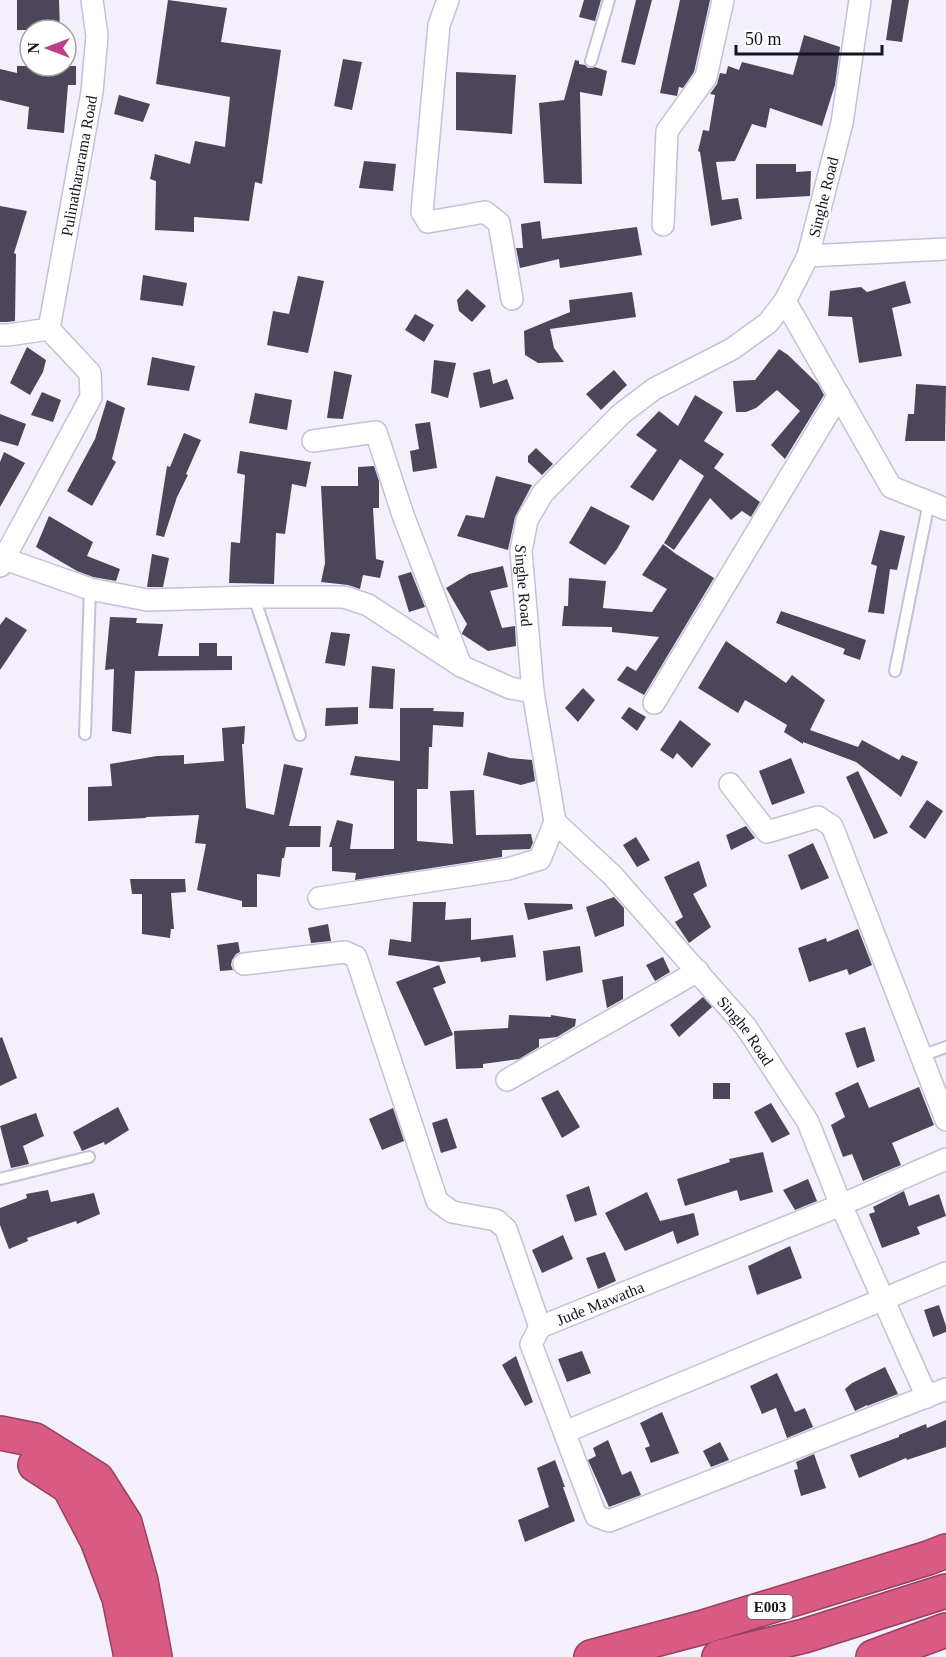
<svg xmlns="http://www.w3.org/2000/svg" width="946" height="1657" font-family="'Times New Roman',serif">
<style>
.building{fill:#4d465b}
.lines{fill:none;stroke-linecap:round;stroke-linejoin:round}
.lane-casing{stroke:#c6bfd9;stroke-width:14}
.street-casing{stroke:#c6bfd9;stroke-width:24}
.highway-casing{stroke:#954260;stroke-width:36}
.lane{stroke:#fff;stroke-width:10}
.street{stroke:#fff;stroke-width:21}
.highway{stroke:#d95a83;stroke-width:33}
.labels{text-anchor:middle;stroke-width:6;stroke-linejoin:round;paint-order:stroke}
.shield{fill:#fff;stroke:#5d5a62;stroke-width:1.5}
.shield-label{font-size:15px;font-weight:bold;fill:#17141e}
.street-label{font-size:16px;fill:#17141e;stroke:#fff}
</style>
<rect width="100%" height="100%" fill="#f3f0fb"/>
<path class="building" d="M17 0H59L60 30H17Z
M168 0 227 8 221 42 281 50 262 184 255 182 249 221 194 217V232L155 230 156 181 150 179 155 154 190 164 195 141 225 147 230 97 156 84Z
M584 0H601L595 21 579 17Z
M636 0H652L635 65 621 62Z
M680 0H710L694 72 683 88 679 87 677 96 660 93Z
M892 0H909L902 42 886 40Z
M804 35 840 47 835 85 822 126 770 108 766 128 752 124 735 161 716 162 722 200 738 198 742 219 711 226 700 152 698 151 703 130 709 131 715 95 710 94 717 84 720 73 726 74 728 66 739 70 742 62 793 75Z
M343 59 362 62 352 110 334 106Z
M575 60 579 61V64L585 65 588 68 595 67 607 71 602 96 580 92 582 184 544 183 539 103 564 100Z
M17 66H76V85H68L64 133 27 129 29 107 0 100V69L17 73Z
M456 72 516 75 512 134 456 130Z
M119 95 150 104 143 122 114 114Z
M364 161 396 164 393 191 359 188Z
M756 164H796V172L811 171 810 196 756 199Z
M0 206 27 211 14 253 16 254 15 321 7 322H0Z
M540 221 542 239 637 227 642 255 560 268 559 259 520 268 516 248H523L521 224Z
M143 275 187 283 183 306 140 300Z
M298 276 324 281 308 353 267 345 273 311 289 314Z
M905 281 911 303 892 308 902 356 859 363 852 317 828 316 830 291 861 287 867 292Z
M467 289 486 306 472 322 459 311 457 300Z
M632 292 636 317 550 329 554 348 564 362 538 363 525 355 524 331 570 312 569 300Z
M415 314 434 325 424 342 405 330Z
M27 347 46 360 43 372 30 395 10 383Z
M779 349 788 355 818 384 824 395 785 459 771 445 800 411 777 390 756 408 746 412H736L733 381 755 380Z
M152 357 195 366 189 391 147 385Z
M434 360 456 363 448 398 431 393Z
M490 369 493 384 507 379 514 399 480 408 473 373Z
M614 370 627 385 601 410 586 394Z
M334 371 352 375 343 419 327 418Z
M916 384 946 386 945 441H905L908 414H914Z
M42 392 61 400 53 422 31 415Z
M255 393 292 400 287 430 249 423Z
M695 395 723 412 704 441 724 454 714 468 760 502 751 517 742 511 731 520 710 498 674 550 664 543 704 476 680 459 653 501 630 487 657 450 636 435 659 411 678 426Z
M107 400 125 408 112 459 116 462 92 506 67 491 95 439Z
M0 414 26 424 18 446 0 441Z
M430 422 437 468 413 472 410 451 419 449 415 424Z
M184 433 201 440 186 474 188 475 177 497 164 537 156 535 167 466 170 467Z
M536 448 553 464 542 475 528 462V456Z
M240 451 311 462 306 487 292 484 285 534 276 533 274 584 229 583 231 542 240 543 245 475 237 473Z
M4 452 25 463 0 507V462Z
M374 466 379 481V508H373L376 559 384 561 380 578 363 575 360 589 348 585 321 582 325 563 321 486H358V467Z
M496 476 532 485 515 517 508 550 457 536 466 515 484 518Z
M591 506 630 526 617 549 605 565 569 543Z
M49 516 93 542 87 556 120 569 116 581 93 577 77 571 36 547Z
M880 530 905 536 897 570 890 569 884 614 868 612 877 566 871 564Z
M663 544 676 554 714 578 644 695 617 680 627 666 636 671 659 637 612 632V627L562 626 564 606H568L569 578 606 581 603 608 652 612 667 589 642 575Z
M152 554 169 558 163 587H147Z
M503 566 508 587 490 591 502 628 515 626 516 646 488 651 462 634V633L467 624 446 588 469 574Z
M411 572 425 607 409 612 398 576Z
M781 611 866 640 860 660 843 654 845 649 776 623Z
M6 617 27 630 0 670V625Z
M110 617 137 618 136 623 163 624 158 656H199V643H217V656H232V670L135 671 131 734 112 731 114 669 105 670Z
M331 632 350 634 345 666 325 663Z
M726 641 786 683 792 675 825 700 810 730 858 747 862 740 899 760 902 755 918 762 901 797 856 762 803 742V744L784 732 787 725 745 700 738 713 698 688Z
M372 666 395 669 393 709 369 708Z
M583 688 595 700 578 722 565 708Z
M358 707V724L325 726 326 708Z
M629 707 646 717 637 731 621 718Z
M400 708H434L433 711 464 712 463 727 433 725 432 747H429L428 789H417V841L453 844 450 791 474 790 476 835 531 834 533 843 530 849 502 850V857L355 880 356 873 332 871V847H329L337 820 353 824 350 849H394V781L350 775 355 756 400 761Z
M680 720 711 744 692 768 677 753 673 759 660 750Z
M245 726 244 744H242L246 808 274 815 284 764 303 768 289 826H321L320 847H286L284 858H282L280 877 257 874V907H242V901L197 890 206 844 195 843 199 815 146 817V818L88 821V787L112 786 110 764 157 756 184 755V764L224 761 222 728Z
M488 752 510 758 532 760 535 781 521 785 483 775Z
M791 758 805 793 772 805 759 771Z
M858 771 888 833 874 839 846 777Z
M927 800 943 811 925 839 909 827Z
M746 826 755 838 731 850 726 835Z
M636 837 650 860 637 867 623 845Z
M813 843 829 878 801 890 788 855Z
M699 861 707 886 693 894 711 927 689 943 675 922 683 917 664 877Z
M130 879H185L186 892 171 893 174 929H171L170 938 142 934V894H132Z
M614 897 624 908V926L595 937 586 907Z
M413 902H446L445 920 471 918V940L513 935 516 957 481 962 480 957 441 962 388 955 390 939 411 942Z
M524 903 572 904 573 909 528 920Z
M328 924 331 941 311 943 308 928Z
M858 929 872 965 849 975 847 969 809 982 798 948 826 938 827 942Z
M238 942 240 952 236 954 232 960 231 965 233 970 220 971 217 945Z
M580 946 583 972 546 981 543 951Z
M663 957 670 972 655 981 646 965Z
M439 965 446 983 433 988 453 1035 425 1046 396 982Z
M623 976V999L607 1008 602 980Z
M703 997 712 1007 679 1037 670 1025Z
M509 1015 551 1017V1015L576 1019 575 1026 557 1037 539 1039V1047L519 1059 483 1064V1068L456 1069 454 1031 508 1028Z
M865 1027 875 1061 857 1068 845 1033Z
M2 1037 17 1078 0 1086V1038Z
M858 1082 869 1108 919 1087 934 1125 892 1143 901 1165 863 1181 852 1154 843 1157 831 1125 845 1117 835 1093Z
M713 1083H730V1099H713Z
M558 1090 580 1127 562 1138 541 1098Z
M771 1103 790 1134 772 1143 754 1112Z
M118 1107 129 1130 105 1145 104 1142 82 1151 73 1132Z
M393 1108 404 1141 382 1150 369 1119Z
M36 1113 44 1136 23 1146 29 1164 11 1168 0 1126Z
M447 1118 457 1148 441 1153 432 1123Z
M763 1152 773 1192 740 1201 737 1190 685 1206 677 1179 730 1162 729 1159Z
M808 1179 817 1201 795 1210 783 1190Z
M589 1186 597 1215 575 1222 566 1195Z
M48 1190 51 1202 94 1193 100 1214 77 1224 76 1221 27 1238 28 1241 9 1249 0 1225V1208L27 1198 26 1194Z
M904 1191 909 1206 939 1194 946 1216 917 1227 920 1234 882 1248 869 1214 875 1212 873 1207Z
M647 1192 660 1221 694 1213 699 1235 677 1244 673 1231 625 1251 605 1213Z
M563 1235 573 1259 542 1273 532 1250Z
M790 1246 802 1278 757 1295 748 1266Z
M605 1252 616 1281 598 1289 586 1258Z
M939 1305 946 1326V1332L933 1337 924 1310Z
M582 1351 591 1373 567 1382 558 1359Z
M516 1356 533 1402 525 1406 502 1365Z
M885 1367 898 1394 867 1406V1405L855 1411 845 1389 852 1383Z
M777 1373 795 1412 805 1408 813 1427 787 1438 776 1408 762 1414 750 1386Z
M662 1412 679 1453 651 1463 645 1448 650 1446 640 1423Z
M946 1420V1447L907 1460 906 1458 859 1478 850 1455 899 1437V1435L926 1424 927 1428Z
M608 1440 622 1475 631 1471 641 1495 609 1507 588 1460 596 1456 593 1448Z
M720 1442 729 1460 711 1467 703 1451Z
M814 1454 826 1488 801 1496 794 1470 798 1469 796 1462Z
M555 1460 565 1487H563L575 1521 525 1542 518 1520 549 1507 537 1468Z"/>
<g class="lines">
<g class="lane-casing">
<path id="lane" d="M591 61 609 0
M254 597 300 735
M895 671 929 502
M85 734 90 589
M921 1056 946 1047
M0 1179 89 1157"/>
</g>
<g class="street-casing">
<g id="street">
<path d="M448 0 439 25 422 212 428 222 485 212 499 223 512 299"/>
<path id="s1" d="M860 0 842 123 808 256 785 301 768 323 732 349 654 389 621 414 543 493 527 520 521 551 533 692 555 822 612 875 746 1027 808 1122 841 1205 927 1397"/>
<path d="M663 225 667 131 706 77 723 0"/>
<path d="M808 256 946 249"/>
<path d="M785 301 891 487 946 509"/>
<path id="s2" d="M49 329 92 92 97 36 92 0"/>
<path d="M0 335H8L49 329"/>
<path d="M313 441 376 432 403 515 461 666"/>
<path d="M5 559 90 589 147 600 254 597H344L368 605 461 666 510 688 533 692"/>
<path d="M0 566 91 397 90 373 49 329"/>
<path d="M654 703 839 395"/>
<path d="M730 784 767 832 818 817 832 826 946 1120"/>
<path d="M319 898 508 869 540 859 555 822"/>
<path d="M244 964 345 952 356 957 437 1201 452 1212 496 1220 506 1229 540 1327"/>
<path d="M507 1080 698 971"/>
<path d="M946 1159 841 1205 540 1327 531 1344 596 1516 609 1521 946 1389"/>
<path d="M565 1432 946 1273"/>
</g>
</g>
<g class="highway-casing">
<path id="highway" d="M0 1433 35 1440 97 1479 125 1523 141 1581 155 1657
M35 1465 69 1487 97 1540 119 1598 131 1657
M591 1657 700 1628 928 1558 946 1551
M719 1657 804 1636 946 1591
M873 1657 946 1630"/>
</g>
<use href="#lane" class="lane"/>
<use href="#street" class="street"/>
<use href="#highway" class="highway"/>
</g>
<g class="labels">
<rect class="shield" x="747.5" y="1595" width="45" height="24" rx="4.5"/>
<g class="shield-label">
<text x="770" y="1612">E003</text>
</g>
<g class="street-label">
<text dy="6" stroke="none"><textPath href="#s2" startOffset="166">Pulinathararama Road</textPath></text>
<text transform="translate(823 197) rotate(-76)" y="6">Singhe Road</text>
<text dy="6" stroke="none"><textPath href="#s1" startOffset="722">Singhe Road</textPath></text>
<text dy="6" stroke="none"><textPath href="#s1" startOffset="1244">Singhe Road</textPath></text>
<text transform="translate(600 1303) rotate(-22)" y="6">Jude Mawatha</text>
</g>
</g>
<g transform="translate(48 48) rotate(270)"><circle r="28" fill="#ffffff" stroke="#a2a1a5" stroke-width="1.5"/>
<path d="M0-4.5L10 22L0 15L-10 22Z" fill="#bf3e87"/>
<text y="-9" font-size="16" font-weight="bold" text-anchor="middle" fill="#17141e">N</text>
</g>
<path d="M736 45v9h146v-9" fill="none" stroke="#17141e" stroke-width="3"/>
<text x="745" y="45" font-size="18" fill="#17141e" stroke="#ffffff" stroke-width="4.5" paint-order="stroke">50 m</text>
</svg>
